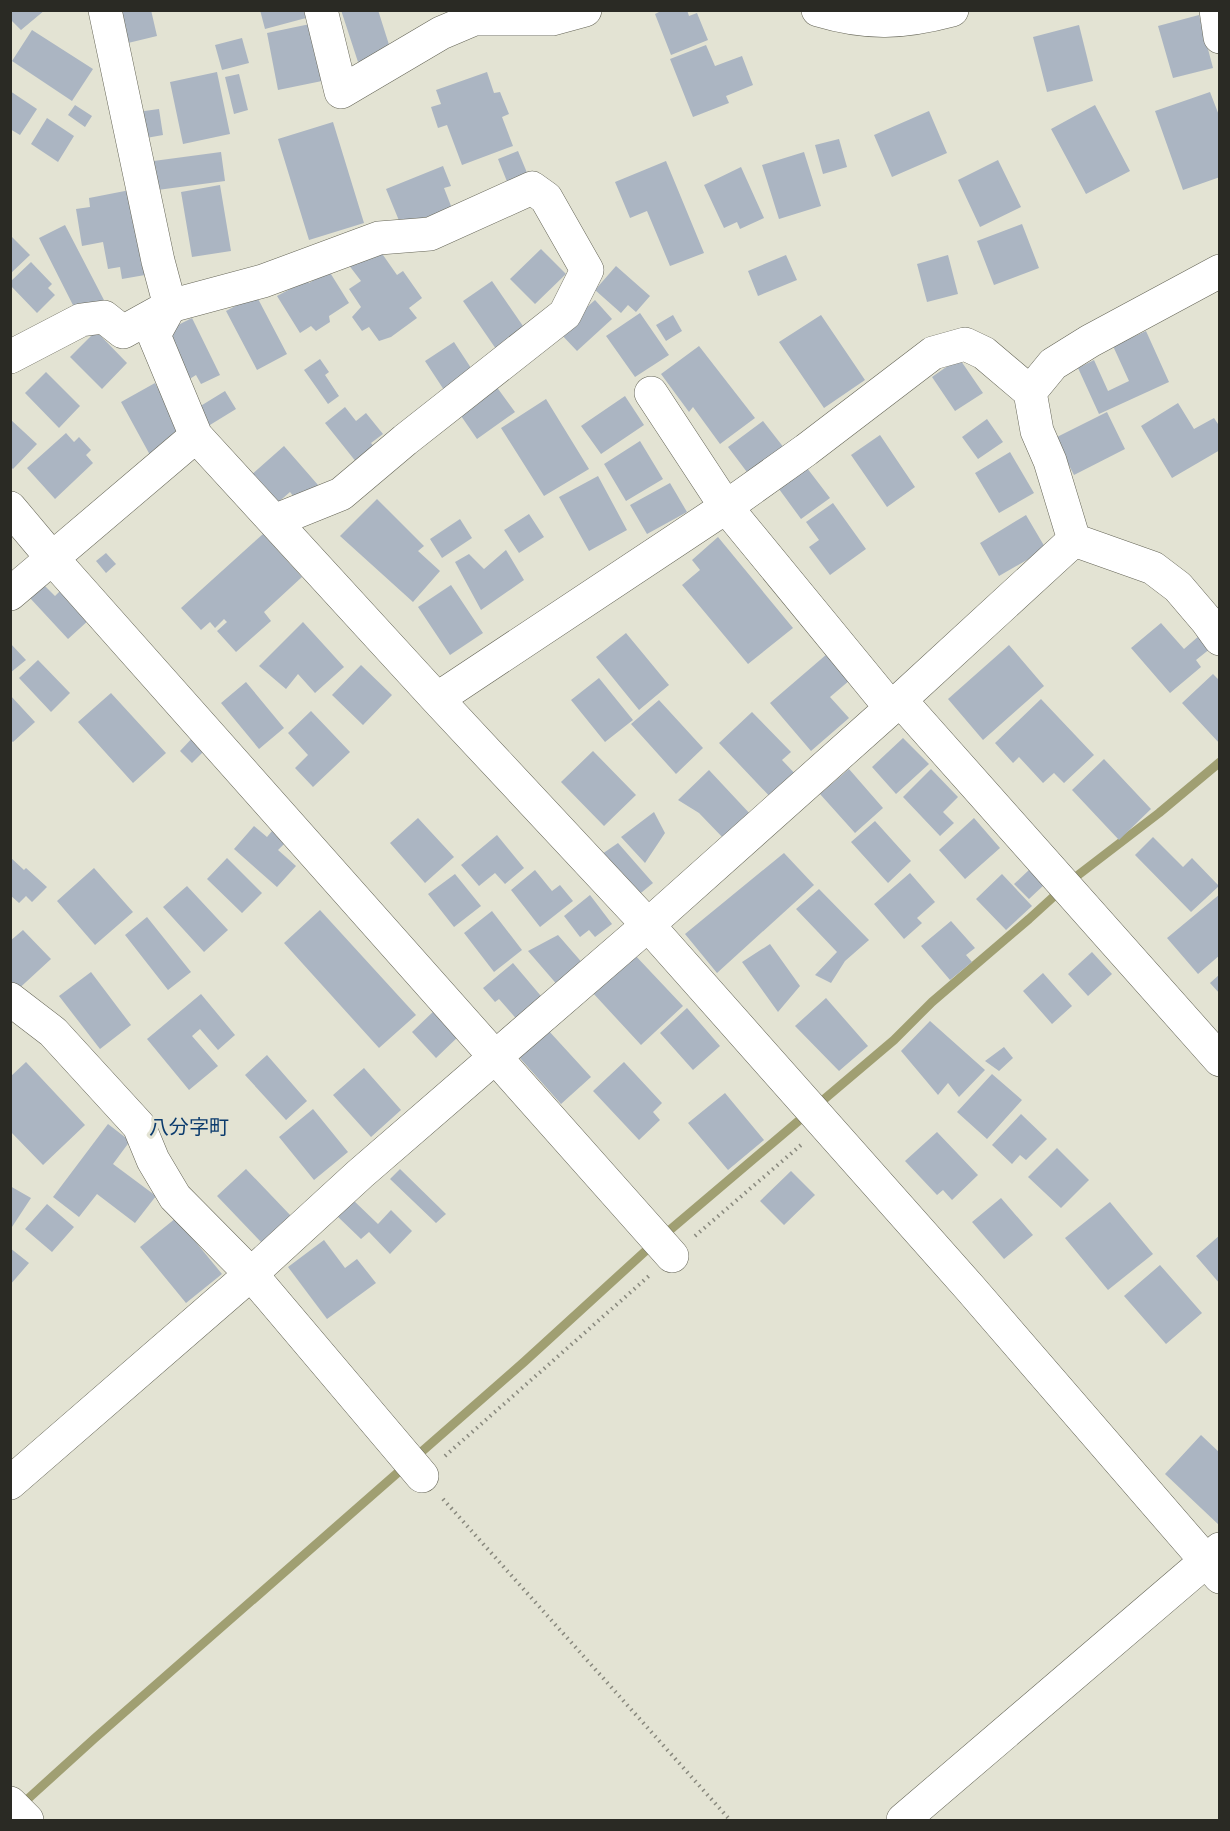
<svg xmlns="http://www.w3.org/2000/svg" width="1230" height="1831" font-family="'Public Sans','Noto Sans JP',sans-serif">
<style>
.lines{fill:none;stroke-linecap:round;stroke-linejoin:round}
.stream{stroke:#a09f72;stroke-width:9}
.building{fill:#abb5c2}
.minor-casing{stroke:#646456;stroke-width:34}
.path{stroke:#89897e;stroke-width:4;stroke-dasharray:1.5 4.5;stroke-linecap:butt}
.minor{stroke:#fff;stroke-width:33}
.labels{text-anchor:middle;stroke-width:6;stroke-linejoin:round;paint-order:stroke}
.quarter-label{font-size:20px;fill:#0b3b6d;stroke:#e3e3d3}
</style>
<rect width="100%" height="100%" fill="#e3e3d3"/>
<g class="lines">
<path class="stream" d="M20 1806 95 1738 524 1362 651 1246 894 1040 932 1002 1029 919 1073 879 1159 813 1220 762"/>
</g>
<path class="building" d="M10 10H45L21 30 10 19Z
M120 10H151L157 36 128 43Z
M260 10H304L306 18 265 29Z
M341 10H378L391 51 358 62Z
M663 10H687L689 16 697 13 708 40 671 55 655 14Z
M1199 15 1213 68 1173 78 1158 26Z
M310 24 322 81 278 90 267 33Z
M1079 25 1093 81 1047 92 1033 37Z
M32 30 93 69 72 101 12 61Z
M242 38 249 63 222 70 215 45Z
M706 45 715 66 742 56 753 85 726 96 729 103 693 117 670 59Z
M217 72 230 134 183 144 170 82Z
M487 72 494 93 500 92 509 114 502 117 513 146 462 165 447 125 438 128 431 107 441 104 436 90Z
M239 74 248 110 234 114 225 77Z
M10 91 37 109 20 135 10 129Z
M1210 92 1220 118V177L1183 190 1155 111Z
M75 105 92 116 85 127 68 115Z
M1095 105 1130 171 1086 194 1051 129Z
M159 109 163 135 135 140 130 113Z
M929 111 947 153 892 177 874 135Z
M47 118 74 136 58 162 31 144Z
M333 122 364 223 309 240 278 139Z
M839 139 847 167 823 174 815 145Z
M518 151 530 180 510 189 498 159Z
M221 152 225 181 150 191 146 162Z
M804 152 821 206 779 219 762 165Z
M998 160 1021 207 980 227 958 180Z
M666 161 704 253 670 266 647 211 630 218 615 182Z
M443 166 451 186 444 188 453 211 400 223 386 189Z
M741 167 764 218 740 229 737 222 724 228 704 185Z
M220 185 231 251 192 257 181 192Z
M130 190 145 275 122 279 120 267 108 269 103 242 82 246 76 209 90 207 89 198Z
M1022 224 1039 268 994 285 977 241Z
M65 225 105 302 78 315 39 238Z
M10 235 30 255 10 274Z
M376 245 397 275 403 271 422 298 409 308 417 318 391 337 379 341 369 327 362 331 352 317 361 307 349 289 361 281 348 264Z
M541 249 566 274 535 304 510 279Z
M786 255 797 280 758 296 748 271Z
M948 255 958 294 927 302 917 264Z
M31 262 52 284 48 288 55 295 37 313 10 285V282Z
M616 266 650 296 636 312 628 305 621 313 595 290Z
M329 271 349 303 329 316 330 322 316 331 311 326 300 333 277 296 307 280 309 283Z
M492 281 525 329 496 349 463 301Z
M256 295 287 354 257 370 226 311Z
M595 300 612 319 577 351 559 332Z
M640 313 669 355 635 377 606 336Z
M673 315 682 331 666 341 656 325Z
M821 315 865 380 824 408 779 342Z
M192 318 220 375 201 384 196 375 188 380 164 332Z
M96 331 127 363 102 389 70 357Z
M1146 331 1169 382 1099 414 1078 368 1094 360 1108 391 1129 381 1113 346Z
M454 342 473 371 444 390 425 361Z
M699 346 755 418 720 444 693 407 689 412 661 374Z
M959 358 983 393 955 411 932 377Z
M320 359 329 372 325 375 339 396 328 404 304 370Z
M46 372 80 406 59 428 25 393Z
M155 383 184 436 150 455 121 402Z
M496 386 515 412 477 439 459 413Z
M225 391 236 409 205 428 194 410Z
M625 396 644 425 601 454 581 426Z
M546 399 589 469 544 496 501 428Z
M1178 403 1194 429 1214 418 1220 427V450L1172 478 1141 426Z
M345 407 356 421 366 413 383 434 371 443 376 449 357 463 325 423Z
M1107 412 1125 449 1074 475 1055 438Z
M10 419 37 444 13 469 10 466Z
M987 419 1003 442 978 459 962 437Z
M763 421 788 453 753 480 728 447Z
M66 433 74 442 79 437 91 450 86 455 93 463 55 499 27 468Z
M880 435 915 487 887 507 851 455Z
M640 441 663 479 626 501 604 464Z
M284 446 318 485 299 503 290 492 275 505 250 476Z
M1010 452 1034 493 999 513 975 473Z
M807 468 830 498 801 519 779 489Z
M598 476 627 530 589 551 559 497Z
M670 483 687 512 647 534 630 505Z
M377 499 424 546 418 551 440 571 413 602 340 536Z
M833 503 866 549 830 575 809 547 819 540 806 522Z
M529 514 544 537 519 553 504 530Z
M1026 515 1046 549 999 576 980 543Z
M460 519 472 538 442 558 430 539Z
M263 534 302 577 264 612 271 621 236 652 217 631 227 622 224 619 215 628 210 622 201 630 181 608Z
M718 537 793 628 748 664 682 585 700 570 692 560Z
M506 550 524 580 481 610 455 562 469 554 484 569Z
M106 553 116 564 106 573 96 561Z
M44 585 55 596 62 589 90 619 68 639 30 598Z
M451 585 483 633 450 655 418 607Z
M303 622 344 667 315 693 298 674 286 689 259 666Z
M1161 623 1184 649 1200 635 1211 648 1196 660 1201 667 1170 693 1131 648Z
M626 633 669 685 639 710 596 657Z
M10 643 26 660 10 673Z
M1009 645 1044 686 983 740 948 699Z
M827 654 850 680 830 697 849 718 811 751 770 703Z
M38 660 70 693 51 712 19 678Z
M361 665 392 695 363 725 332 695Z
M1213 674 1220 681V744L1182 703Z
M599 678 633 720 605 742 571 700Z
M246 682 284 728 259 749 221 703Z
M111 693 166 753 133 783 78 722Z
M10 695 35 722 13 742 10 740Z
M1041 699 1094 755 1064 783 1054 773 1043 783 1019 757 1013 763 995 743Z
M659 700 703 748 676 774 631 724Z
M311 711 350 752 313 787 295 768 308 755 288 733Z
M752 712 791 752 782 760 800 779 775 802 719 743Z
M196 734 209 746 192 763 180 751Z
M903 738 929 764 896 794 872 767Z
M593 751 636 795 604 826 561 782Z
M1104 759 1151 809 1119 840 1072 790Z
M849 769 883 808 855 833 820 794Z
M931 769 958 797 943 812 954 823 940 836 903 797Z
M709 770 752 816 726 841 699 813 678 800Z
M654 812 665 833 645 863 621 837Z
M418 818 454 857 425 883 390 843Z
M974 818 1000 848 965 879 939 850Z
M875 821 911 861 888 883 851 842Z
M254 826 267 837 272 831 285 843 278 850 296 866 277 887 234 849Z
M497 835 524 868 505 884 495 873 479 886 461 865Z
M1153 837 1183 867 1192 858 1219 886 1191 912 1135 855Z
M618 843 653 883 636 897 602 854Z
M784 853 814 885 717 973 685 934Z
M10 857 24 870 26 868 47 887 32 902 26 896 19 903 10 895Z
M227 858 262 893 242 913 207 879Z
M94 868 133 912 95 945 57 901Z
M1030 869 1045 884 1029 899 1014 884Z
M535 870 552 891 560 885 573 901 540 927 511 890Z
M910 873 935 902 917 918 922 923 904 939 874 904Z
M455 874 481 906 454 927 428 894Z
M1002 874 1032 906 1006 930 976 899Z
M187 886 228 930 204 952 163 907Z
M819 889 869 940 845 961 831 983 815 975 837 952 796 909Z
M1220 894V955L1198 974 1167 938Z
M590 895 612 924 595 937 589 930 580 937 564 916Z
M320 910 416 1015 379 1048 284 943Z
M492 911 522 950 494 972 464 933Z
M147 917 191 972 168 990 125 935Z
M951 921 975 948 966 955 972 962 950 980 921 946Z
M23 930 51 959 13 994 10 991V941Z
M558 935 585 966 560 988 528 951Z
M770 944 800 986 778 1012 742 962Z
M1092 952 1112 974 1088 996 1068 974Z
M633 953 683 1006 641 1045 592 992Z
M513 963 546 1002 520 1023 499 999 495 1002 483 988Z
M91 972 131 1025 100 1049 59 996Z
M1043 973 1072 1006 1052 1024 1023 991Z
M1220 974V994L1210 983Z
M201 994 235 1035 218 1050 200 1029 192 1036 218 1066 189 1090 147 1039Z
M826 998 868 1046 839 1071 795 1026Z
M687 1008 720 1046 693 1070 660 1033Z
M436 1009 461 1034 436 1058 412 1032Z
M930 1021 985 1070 959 1097 948 1083 938 1095 901 1051Z
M548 1030 591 1077 561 1104 519 1057Z
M1004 1047 1013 1058 999 1071 985 1061Z
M267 1055 307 1101 286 1120 245 1075Z
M26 1062 85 1125 43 1165 10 1131V1077Z
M624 1062 662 1103 653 1112 660 1120 639 1140 593 1091Z
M364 1068 401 1110 371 1137 333 1095Z
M992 1074 1022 1100 987 1139 957 1112Z
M725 1093 764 1140 728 1170 688 1123Z
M313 1109 348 1152 314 1180 279 1137Z
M1021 1114 1047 1139 1026 1160 1020 1155 1012 1164 992 1145Z
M108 1124 130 1141 113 1164 156 1196 135 1223 97 1194 79 1217 53 1197Z
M937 1132 978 1175 952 1200 943 1190 937 1195 905 1161Z
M1057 1148 1089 1180 1061 1208 1028 1177Z
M246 1169 291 1216 262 1243 217 1196Z
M400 1169 446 1214 436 1223 390 1179Z
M791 1171 815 1195 784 1225 760 1201Z
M10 1186 31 1198 10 1230Z
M1001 1198 1033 1235 1004 1259 972 1222Z
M352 1199 378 1224 391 1210 412 1231 390 1254 369 1232 361 1239 336 1215Z
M1110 1202 1153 1254 1108 1290 1065 1238Z
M47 1204 74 1227 52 1252 25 1229Z
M176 1218 222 1274 186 1303 140 1247Z
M1220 1235V1284L1196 1256Z
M324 1240 345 1268 357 1259 376 1283 327 1319 288 1267Z
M10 1248 29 1263 10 1285Z
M1160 1265 1202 1313 1166 1344 1124 1296Z
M1201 1435 1220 1453V1526L1165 1474Z"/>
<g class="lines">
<g class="minor-casing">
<path id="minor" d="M105 10 158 261 170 306 154 335 196 436 437 699 648 925 970 1288 1220 1577
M321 10 341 92 441 33 474 19H552L585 10
M818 10C868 25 903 23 952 10
M1216 10 1220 37
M10 357 81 320 104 317 123 332 170 306 263 281 379 238 430 234 532 188 546 198 587 270 565 314 405 440 341 494 274 521
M651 393 726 507 891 708
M10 508 52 558 672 1256
M1074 540 1050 461 1037 431 1030 392 1053 364 1090 341 1220 271
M1074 540 1153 568 1178 587 1207 621 1220 639
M10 594 196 436
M437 699 726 507 806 450 933 353 965 344 984 353 1030 392
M900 700 1220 1060
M10 999 53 1032 139 1126 153 1160 175 1197 251 1274 422 1476
M10 1483 251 1274 360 1174 648 925 900 700 1074 540
M10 1803 27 1820
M903 1820 1220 1549"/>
</g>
<path class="path" d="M695 1236 801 1145
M445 1456 649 1276
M443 1499 730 1820"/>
<use href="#minor" class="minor"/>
</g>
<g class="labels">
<g class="quarter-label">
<text x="189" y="1134">八分字町</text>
</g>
</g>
<rect width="1230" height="1831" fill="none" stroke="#2a2a24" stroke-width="24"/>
</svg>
